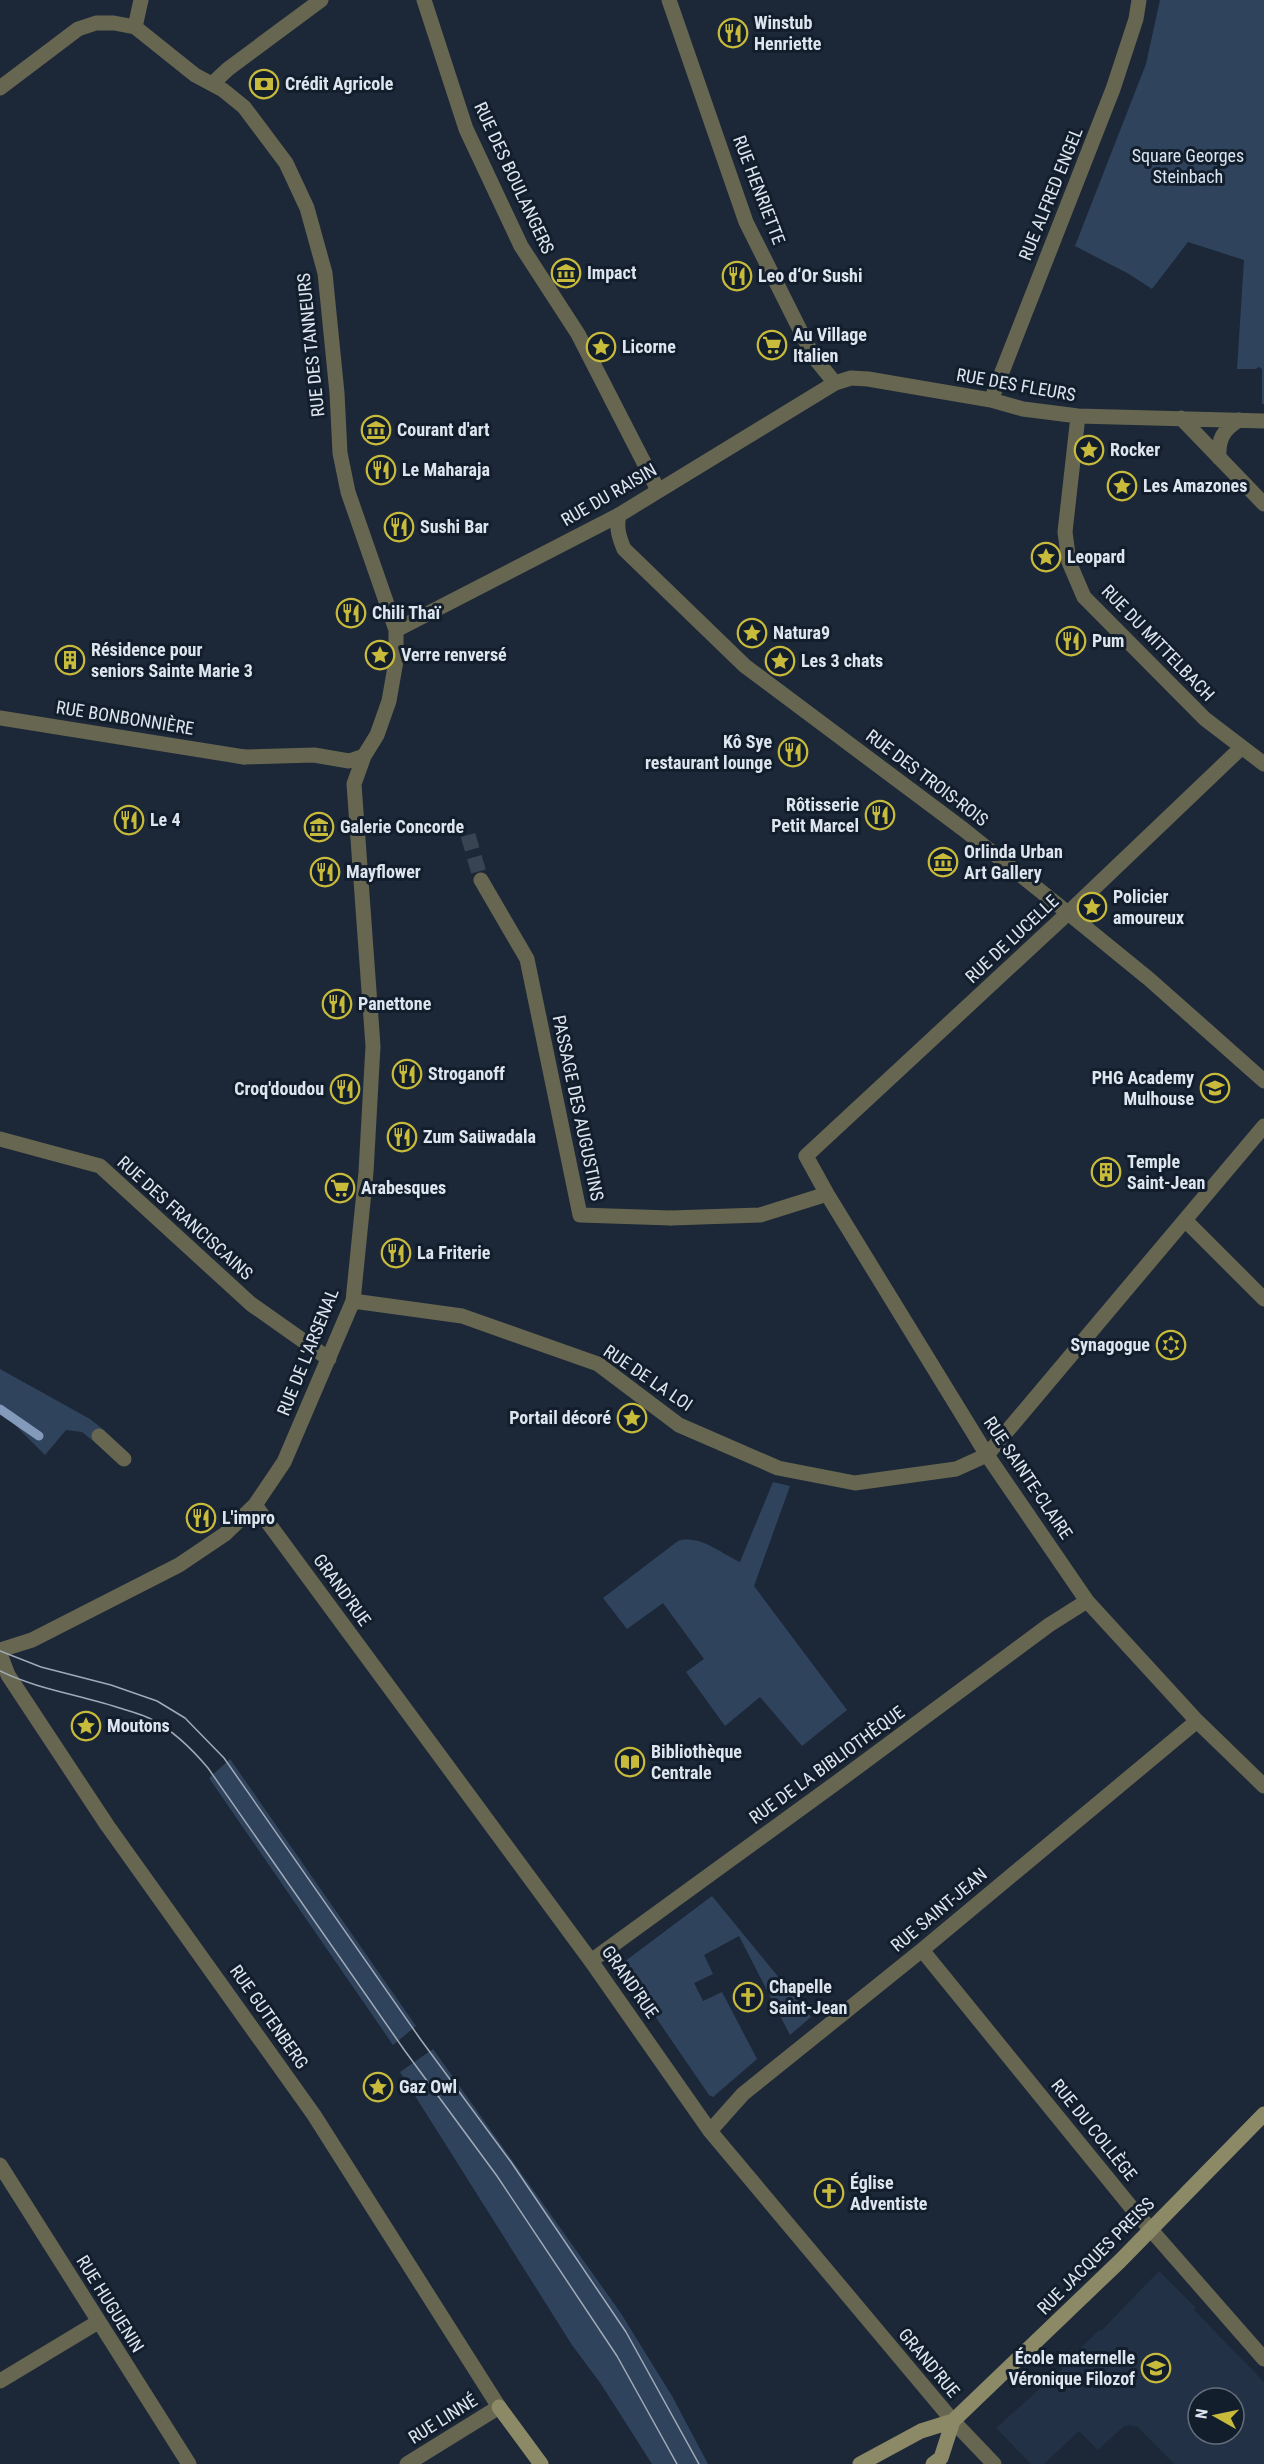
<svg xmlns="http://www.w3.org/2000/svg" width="1264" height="2464" font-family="'Roboto Condensed',sans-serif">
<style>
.built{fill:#223146;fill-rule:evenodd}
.green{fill:#30435d}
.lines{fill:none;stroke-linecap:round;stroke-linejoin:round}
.stream{stroke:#839aba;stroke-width:9}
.pedestrian-tunnel{stroke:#394453;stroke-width:15;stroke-dasharray:15 8;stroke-linecap:butt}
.pedestrian{stroke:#676650;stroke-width:15}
.minor{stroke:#676650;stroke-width:15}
.tertiary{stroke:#676650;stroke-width:15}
.secondary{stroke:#8c8966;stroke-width:15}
.tram{stroke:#a1aab6;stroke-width:1.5}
.labels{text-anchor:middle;stroke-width:6;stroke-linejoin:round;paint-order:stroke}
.poi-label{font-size:18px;font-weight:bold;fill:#dde5ef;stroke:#131e2d;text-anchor:start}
.park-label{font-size:18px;fill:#dbe5f2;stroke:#131e2d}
.street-label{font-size:18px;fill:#dde5ef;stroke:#131e2d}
</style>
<rect width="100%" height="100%" fill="#1c2838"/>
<path class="built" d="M1159 2271 1196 2308 1194 2310 1264 2382V2464H1174L1138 2427 1130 2425 1123 2427 1098 2450 1079 2431 1044 2464H1031L996 2428 1062 2369 1061 2367 1099 2330 1101 2331ZM1198 2398H1234V2434H1198Z"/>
<path class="green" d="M1160 0H1264V404H1262V369L1259 367 1255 369H1237L1244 260 1188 242 1152 289 1129 274 1075 246 1146 64Z
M0 1369 90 1419 105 1431 93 1441 82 1432 66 1430 45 1455 13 1423 0 1414Z
M773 1482 790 1486 754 1586 847 1710 802 1746 760 1697 725 1726 686 1672 704 1659 663 1603 627 1629 603 1598 678 1541C700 1534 720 1553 740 1562Z
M230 1759 416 2026 393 2045 209 1778Z
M712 1896 811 2017 790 2035 739 1936 704 1955 713 1974 694 1983 703 2001 722 1992 757 2059 713 2097 709 2095 620 1965Z
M433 2049 620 2312 672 2396 708 2464H652L601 2384 572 2345 400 2072Z"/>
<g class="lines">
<path class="stream" d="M0 1409 39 1436"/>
<path class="pedestrian-tunnel" d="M468 835 481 880"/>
<path class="pedestrian" d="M424 0 466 129 521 246 578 334 658 490
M669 0 746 222 813 356 835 383
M135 27 141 0
M212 84 228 69 321 0
M0 88 78 29 96 23H114L135 27 195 75 223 90 244 107 286 163 307 208 325 273 337 393 340 453 348 492 396 630V661L389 701 377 735 364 756 354 784 373 1046 366 1172 353 1301 284 1462 255 1505 225 1534 179 1565 32 1640 0 1650
M396 630 619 515
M244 757 314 755 349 761 364 756
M481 880 527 959 580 1215 671 1218
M0 1139 100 1166 251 1304 329 1359
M353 1301 462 1316 598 1364 679 1425 778 1468 855 1483 956 1469 987 1455
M99 1436 124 1459
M255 1505 591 1961"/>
<path class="minor" d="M991 400 1113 89 1136 19 1139 0
M1078 416 1065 532 1069 562 1084 597 1205 719 1264 764
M1181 418 1264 504
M1264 421 1078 416 1023 409 991 400 868 379 851 378 835 383 619 515C616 528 619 537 624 549L745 666 963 829 1068 913 1149 979 1264 1081
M1219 458C1218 439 1223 430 1239 420
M0 718 244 757
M1241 748 1068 913 806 1156 827 1194 987 1455 1087 1601 1197 1721 1264 1786
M671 1218 760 1215 827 1194
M1185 1220 1264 1299
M987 1455 1264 1126
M922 1950 1131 2207 1264 2359
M710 2131 743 2094 922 1950 1197 1721
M0 2165 189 2464
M0 2381 98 2322
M407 2464 499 2407
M994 2464 953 2421 710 2131 591 1961 836 1783 1049 1625 1087 1601"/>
<path class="tertiary" d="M0 1654 8 1675 107 1825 314 2115 499 2407"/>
<path class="secondary" d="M499 2407 541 2464
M860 2464 921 2431 953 2421 1120 2261 1264 2114
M933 2464 941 2458 953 2421"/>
<path class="tram" d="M0 1651 41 1667 111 1685 157 1701 185 1718 224 1758 421 2040 511 2162 626 2332 699 2464
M0 1671C39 1690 82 1695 123 1709 133 1712 144 1715 153 1720 175 1732 192 1749 208 1768L405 2051 497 2176 617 2356 677 2464"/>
</g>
<defs>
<g id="restaurant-ring" transform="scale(1.5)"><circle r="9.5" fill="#131e2d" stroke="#c8bb3b" stroke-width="1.5"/><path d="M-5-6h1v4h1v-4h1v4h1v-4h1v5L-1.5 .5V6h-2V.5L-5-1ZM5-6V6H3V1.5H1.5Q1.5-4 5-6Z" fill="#c8bb3b"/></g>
<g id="bank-ring" transform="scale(1.5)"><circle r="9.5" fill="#131e2d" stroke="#c8bb3b" stroke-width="1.5"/><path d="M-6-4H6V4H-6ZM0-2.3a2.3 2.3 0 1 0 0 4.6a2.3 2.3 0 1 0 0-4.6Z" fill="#c8bb3b"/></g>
<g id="museum-ring" transform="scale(1.5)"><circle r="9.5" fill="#131e2d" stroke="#c8bb3b" stroke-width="1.5"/><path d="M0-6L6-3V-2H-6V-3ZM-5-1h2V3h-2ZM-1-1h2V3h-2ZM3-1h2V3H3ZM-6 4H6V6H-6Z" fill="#c8bb3b"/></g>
<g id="supermarket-ring" transform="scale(1.5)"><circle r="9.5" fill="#131e2d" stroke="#c8bb3b" stroke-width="1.5"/><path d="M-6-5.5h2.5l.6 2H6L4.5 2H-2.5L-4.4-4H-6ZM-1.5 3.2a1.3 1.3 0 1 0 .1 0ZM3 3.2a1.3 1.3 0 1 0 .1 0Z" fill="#c8bb3b"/></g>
<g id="sight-ring" transform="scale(1.5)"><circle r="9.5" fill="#131e2d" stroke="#c8bb3b" stroke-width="1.5"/><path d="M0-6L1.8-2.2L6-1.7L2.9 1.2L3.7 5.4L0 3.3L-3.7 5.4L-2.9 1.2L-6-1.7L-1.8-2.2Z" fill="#c8bb3b"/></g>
<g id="building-ring" transform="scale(1.5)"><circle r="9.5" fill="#131e2d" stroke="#c8bb3b" stroke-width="1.5"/><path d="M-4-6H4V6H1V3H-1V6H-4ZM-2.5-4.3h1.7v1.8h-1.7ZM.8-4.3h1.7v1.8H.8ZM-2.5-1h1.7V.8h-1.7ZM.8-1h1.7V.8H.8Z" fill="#c8bb3b"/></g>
<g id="university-ring" transform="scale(1.5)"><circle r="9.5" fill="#131e2d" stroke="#c8bb3b" stroke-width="1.5"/><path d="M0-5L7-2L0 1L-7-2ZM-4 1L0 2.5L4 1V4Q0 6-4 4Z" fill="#c8bb3b"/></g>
<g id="synagogue-ring" transform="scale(1.5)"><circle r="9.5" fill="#131e2d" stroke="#c8bb3b" stroke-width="1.5"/><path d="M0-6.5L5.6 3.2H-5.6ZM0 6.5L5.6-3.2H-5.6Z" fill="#c8bb3b"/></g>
<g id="library-ring" transform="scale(1.5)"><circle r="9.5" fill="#131e2d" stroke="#c8bb3b" stroke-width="1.5"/><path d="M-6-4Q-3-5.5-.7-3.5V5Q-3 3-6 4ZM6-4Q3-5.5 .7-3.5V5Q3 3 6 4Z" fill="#c8bb3b"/></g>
<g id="church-ring" transform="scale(1.5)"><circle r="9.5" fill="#131e2d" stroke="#c8bb3b" stroke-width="1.5"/><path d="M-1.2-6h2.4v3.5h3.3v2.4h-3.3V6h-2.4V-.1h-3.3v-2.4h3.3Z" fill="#c8bb3b"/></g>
<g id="school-ring" transform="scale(1.5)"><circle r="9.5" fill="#131e2d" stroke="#c8bb3b" stroke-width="1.5"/><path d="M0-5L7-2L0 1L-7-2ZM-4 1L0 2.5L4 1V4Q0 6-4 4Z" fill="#c8bb3b"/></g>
</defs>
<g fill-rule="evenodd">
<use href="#restaurant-ring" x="733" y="33"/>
<use href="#bank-ring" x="264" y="84"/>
<use href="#museum-ring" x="566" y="273"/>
<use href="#restaurant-ring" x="737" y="276"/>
<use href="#supermarket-ring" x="772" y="345"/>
<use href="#sight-ring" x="601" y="347"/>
<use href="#museum-ring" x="376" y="430"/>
<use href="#sight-ring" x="1089" y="450"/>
<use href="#restaurant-ring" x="381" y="470"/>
<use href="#sight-ring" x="1122" y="486"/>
<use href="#restaurant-ring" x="399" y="527"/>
<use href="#sight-ring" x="1046" y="557"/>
<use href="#restaurant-ring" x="351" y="613"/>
<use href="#sight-ring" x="752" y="633"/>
<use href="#restaurant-ring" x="1071" y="641"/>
<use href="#sight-ring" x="380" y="655"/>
<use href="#building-ring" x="70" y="660"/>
<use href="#sight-ring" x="780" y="661"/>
<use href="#restaurant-ring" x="793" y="752"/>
<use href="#restaurant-ring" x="880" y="815"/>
<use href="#restaurant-ring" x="129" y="820"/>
<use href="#museum-ring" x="319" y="827"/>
<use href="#museum-ring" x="943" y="862"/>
<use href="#restaurant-ring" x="325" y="872"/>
<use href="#sight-ring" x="1092" y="907"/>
<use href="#restaurant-ring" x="337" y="1004"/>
<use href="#restaurant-ring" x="407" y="1074"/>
<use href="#university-ring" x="1215" y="1088"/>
<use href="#restaurant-ring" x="345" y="1089"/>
<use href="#restaurant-ring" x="402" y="1137"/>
<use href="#building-ring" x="1106" y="1172"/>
<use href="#supermarket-ring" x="340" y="1188"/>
<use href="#restaurant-ring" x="396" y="1253"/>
<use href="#synagogue-ring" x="1171" y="1345"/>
<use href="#sight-ring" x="632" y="1418"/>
<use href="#restaurant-ring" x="201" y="1518"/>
<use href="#sight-ring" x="86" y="1726"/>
<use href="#library-ring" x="630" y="1762"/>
<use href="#church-ring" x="748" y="1997"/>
<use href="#sight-ring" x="378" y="2087"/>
<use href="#church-ring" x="829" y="2193"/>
<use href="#school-ring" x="1156" y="2368"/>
</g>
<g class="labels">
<g class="poi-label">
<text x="754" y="29">Winstub<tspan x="754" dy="21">Henriette</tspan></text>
<text x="285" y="90">Crédit Agricole</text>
<text x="587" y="279">Impact</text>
<text x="758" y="282">Leo d‘Or Sushi</text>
<text x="793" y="341">Au Village<tspan x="793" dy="21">Italien</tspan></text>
<text x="622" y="353">Licorne</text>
<text x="397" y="436">Courant d'art</text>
<text x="1110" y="456">Rocker</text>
<text x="402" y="476">Le Maharaja</text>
<text x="1143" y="492">Les Amazones</text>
<text x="420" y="533">Sushi Bar</text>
<text x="1067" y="563">Leopard</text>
<text x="372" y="619">Chili Thaï</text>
<text x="773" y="639">Natura9</text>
<text x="1092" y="647">Pum</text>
<text x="91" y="656">Résidence pour<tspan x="91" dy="21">seniors Sainte Marie 3</tspan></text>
<text x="401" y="661">Verre renversé</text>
<text x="801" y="667">Les 3 chats</text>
<text x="772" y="748" text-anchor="end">Kô Sye<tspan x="772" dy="21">restaurant lounge</tspan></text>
<text x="859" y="811" text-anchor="end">Rôtisserie<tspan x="859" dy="21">Petit Marcel</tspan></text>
<text x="150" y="826">Le 4</text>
<text x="340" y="833">Galerie Concorde</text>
<text x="964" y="858">Orlinda Urban<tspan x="964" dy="21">Art Gallery</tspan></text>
<text x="346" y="878">Mayflower</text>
<text x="1113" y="903">Policier<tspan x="1113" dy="21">amoureux</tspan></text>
<text x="358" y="1010">Panettone</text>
<text x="428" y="1080">Stroganoff</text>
<text x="1194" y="1084" text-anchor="end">PHG Academy<tspan x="1194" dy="21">Mulhouse</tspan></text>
<text x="324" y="1095" text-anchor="end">Croq'doudou</text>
<text x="423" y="1143">Zum Saüwadala</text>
<text x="1127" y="1168">Temple<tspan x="1127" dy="21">Saint-Jean</tspan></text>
<text x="361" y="1194">Arabesques</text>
<text x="417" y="1259">La Friterie</text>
<text x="1150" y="1351" text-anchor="end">Synagogue</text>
<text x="611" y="1424" text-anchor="end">Portail décoré</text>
<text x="222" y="1524">L'impro</text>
<text x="107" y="1732">Moutons</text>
<text x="651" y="1758">Bibliothèque<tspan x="651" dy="21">Centrale</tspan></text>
<text x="769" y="1993">Chapelle<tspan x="769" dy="21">Saint-Jean</tspan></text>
<text x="399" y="2093">Gaz Owl</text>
<text x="850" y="2189">Église<tspan x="850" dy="21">Adventiste</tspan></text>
<text x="1135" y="2364" text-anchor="end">École maternelle<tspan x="1135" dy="21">Véronique Filozof</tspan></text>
</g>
<g class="park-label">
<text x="1188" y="162">Square Georges<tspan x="1188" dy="21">Steinbach</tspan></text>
</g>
<g class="street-label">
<text transform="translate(514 178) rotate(65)" y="6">RUE DES BOULANGERS</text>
<text transform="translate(759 190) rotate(69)" y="6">RUE HENRIETTE</text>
<text transform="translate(1051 194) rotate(-68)" y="6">RUE ALFRED ENGEL</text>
<text transform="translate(311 345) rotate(-96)" y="6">RUE DES TANNEURS</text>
<text transform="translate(1016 385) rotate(10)" y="6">RUE DES FLEURS</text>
<text transform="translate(609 495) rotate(-30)" y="6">RUE DU RAISIN</text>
<text transform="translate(1158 643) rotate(46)" y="6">RUE DU MITTELBACH</text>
<text transform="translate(125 718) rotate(9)" y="6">RUE BONBONNIÈRE</text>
<text transform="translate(927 778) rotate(37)" y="6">RUE DES TROIS-ROIS</text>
<text transform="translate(1012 939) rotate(-43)" y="6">RUE DE LUCELLE</text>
<text transform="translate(578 1108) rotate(78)" y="6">PASSAGE DES AUGUSTINS</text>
<text transform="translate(185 1218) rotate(42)" y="6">RUE DES FRANCISCAINS</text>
<text transform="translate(308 1352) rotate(-68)" y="6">RUE DE L'ARSENAL</text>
<text transform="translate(648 1378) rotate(34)" y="6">RUE DE LA LOI</text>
<text transform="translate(1028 1478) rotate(56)" y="6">RUE SAINTE-CLAIRE</text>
<text transform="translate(342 1590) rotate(54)" y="6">GRAND'RUE</text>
<text transform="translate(827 1765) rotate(-36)" y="6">RUE DE LA BIBLIOTHÈQUE</text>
<text transform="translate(939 1910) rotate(-40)" y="6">RUE SAINT-JEAN</text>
<text transform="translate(630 1982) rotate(55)" y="6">GRAND'RUE</text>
<text transform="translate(269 2017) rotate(55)" y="6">RUE GUTENBERG</text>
<text transform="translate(1094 2130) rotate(51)" y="6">RUE DU COLLÈGE</text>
<text transform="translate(1096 2256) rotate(-45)" y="6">RUE JACQUES PREISS</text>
<text transform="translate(110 2304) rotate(58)" y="6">RUE HUGUENIN</text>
<text transform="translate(929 2363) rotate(50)" y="6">GRAND'RUE</text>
<text transform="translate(443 2419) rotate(-32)" y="6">RUE LINNÉ</text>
</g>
</g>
<g transform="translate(1216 2416) rotate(279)"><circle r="28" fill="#131e2d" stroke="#646e7b" stroke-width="1.5"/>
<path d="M0-4.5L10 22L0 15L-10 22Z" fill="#c8bb3b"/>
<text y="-9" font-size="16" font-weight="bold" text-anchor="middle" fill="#dde5ef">N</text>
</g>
</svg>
